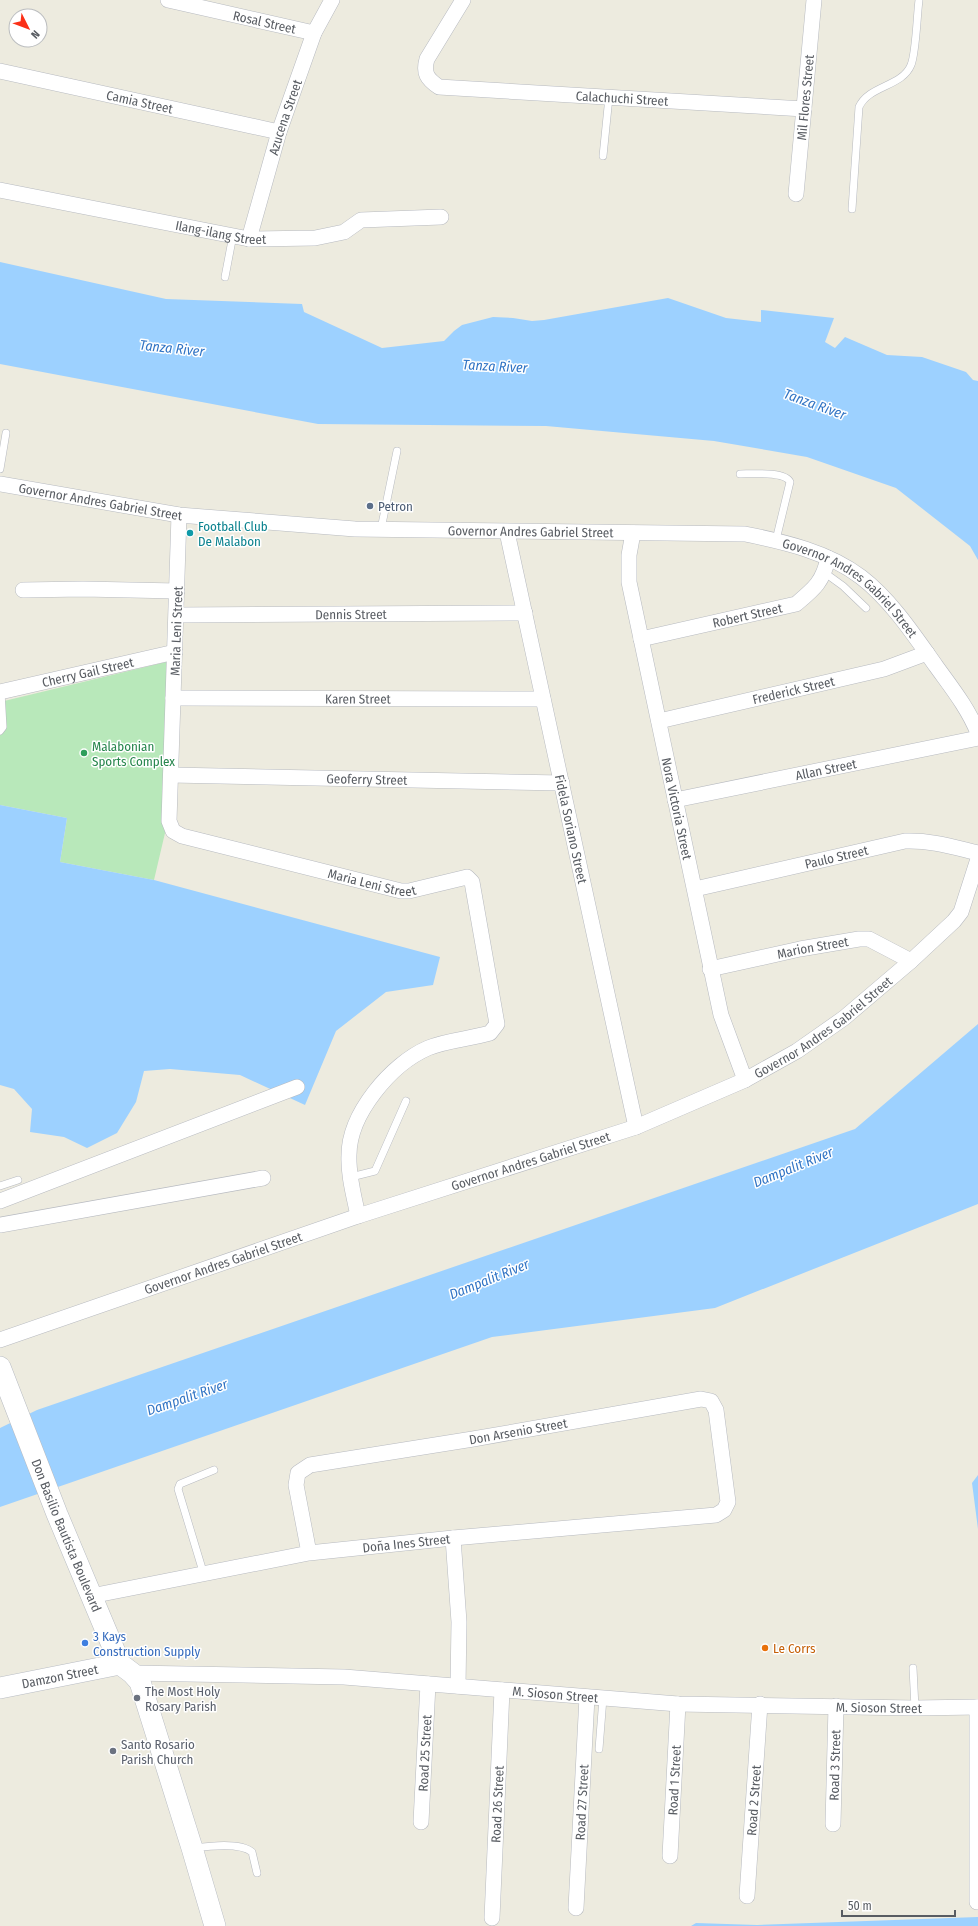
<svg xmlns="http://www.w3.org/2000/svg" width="978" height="1926" font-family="'Fira Sans Condensed',sans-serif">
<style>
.green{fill:#b8e8ba}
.water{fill:#9dd1ff}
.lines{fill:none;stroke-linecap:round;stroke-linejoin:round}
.lane-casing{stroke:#b7bac0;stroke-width:8}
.street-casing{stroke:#b7bac0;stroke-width:16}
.secondary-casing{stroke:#b8bcc3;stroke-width:22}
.lane{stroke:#fff;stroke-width:7}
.street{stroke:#fff;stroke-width:15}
.secondary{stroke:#fff;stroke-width:21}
.service-dot{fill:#5c6f8a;stroke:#fff;stroke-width:1.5}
.culture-dot{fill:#0f9aa8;stroke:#fff;stroke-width:1.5}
.leisure-dot{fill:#2e9e5b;stroke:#fff;stroke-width:1.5}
.shop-dot{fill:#3f7fe0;stroke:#fff;stroke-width:1.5}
.food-dot{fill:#e8710a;stroke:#fff;stroke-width:1.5}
.worship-dot{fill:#6b7280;stroke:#fff;stroke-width:1.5}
.labels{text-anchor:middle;stroke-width:3;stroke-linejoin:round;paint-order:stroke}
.street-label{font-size:13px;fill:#585c62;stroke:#fff}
.service-label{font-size:13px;fill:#4e5e75;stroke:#fff;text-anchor:start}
.culture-label{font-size:13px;fill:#0d838f;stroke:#fff;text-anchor:start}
.leisure-label{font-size:13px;fill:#27864d;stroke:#fff;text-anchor:start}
.shop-label{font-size:13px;fill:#366cbe;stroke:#fff;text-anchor:start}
.food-label{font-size:13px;fill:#c56008;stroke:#fff;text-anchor:start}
.worship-label{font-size:13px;fill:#5b616d;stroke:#fff;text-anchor:start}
.water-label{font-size:14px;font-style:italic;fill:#3275c5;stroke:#fff}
</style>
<rect width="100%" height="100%" fill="#edebdf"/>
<path class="green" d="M170 661 165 833 154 880 60 862 67 818 0 805V702Z"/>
<path class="water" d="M0 262 166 299 302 304 304 312 382 348 444 341 454 331 462 325 493 317 513 318 532 321 544 320 668 298 726 318 761 322V310L834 318 825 342 835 348 845 337 887 355 922 357 966 372 973 380 978 381V560L970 546 896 488 807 457 714 441 546 426 318 424 0 364Z
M0 805 67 818 60 862 154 880 440 957 433 985 386 992 336 1031 305 1105 240 1075 170 1069 144 1071 136 1102 117 1133 87 1148 64 1137 30 1132 32 1109 14 1089 0 1085Z
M978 1024V1204L715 1308 492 1337 0 1507V1428L37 1410 855 1129Z
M978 1475V1529L972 1483Z
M978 1917V1926H691L696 1923 757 1925Z"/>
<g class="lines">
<g class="lane-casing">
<path id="lane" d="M603 156 609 97
M852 209 859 107C869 85 902 87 911 65 916 53 917 15 919 0
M225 277 233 235
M0 469 6 433
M740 474C751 474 785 471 790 482L776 540
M381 529 397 451
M825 573 843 586 866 608
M0 731 3 727 1 692
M351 1177 375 1171 406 1101
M0 1186 18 1180
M204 1575 178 1489 180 1484 214 1470
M913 1668 915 1708
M599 1749 603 1698
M194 1848C209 1846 240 1842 252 1852L257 1873"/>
</g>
<g class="street-casing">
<g id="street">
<path id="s1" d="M168 0 314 33"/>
<path id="s2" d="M463 0 427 59C423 73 427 79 439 87L804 109"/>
<path id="s3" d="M0 71 279 132"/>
<path id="s4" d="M0 190 249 239 315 238 344 232 361 220 441 217"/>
<path id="s5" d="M796 194 814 0"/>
<path id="s6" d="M249 239 279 132 314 33 332 0"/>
<path id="s7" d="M0 484 179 515 355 529 745 534C785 542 828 552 861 577 891 600 914 635 936 666 951 687 968 708 978 733"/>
<path id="s8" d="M179 515 169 821 173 831 182 836 401 891H409L463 878 467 877 472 882 497 1024 490 1033C470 1039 447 1040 428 1048 391 1064 349 1114 349 1155 348 1175 354 1196 358 1216"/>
<path id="s9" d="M507 532 636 1127"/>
<path id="s10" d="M633 533 629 555V582L721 1015 745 1080"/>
<path d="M23 590 83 589 177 591"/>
<path id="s11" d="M177 615 525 613"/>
<path id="s12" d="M641 639 796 604C814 589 823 582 828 558"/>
<path id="s13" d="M0 692 175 652"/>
<path id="s14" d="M173 698 543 699"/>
<path id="s15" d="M659 721 884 669 927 653"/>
<path id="s16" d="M171 775 562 783"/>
<path id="s17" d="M675 800 978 738"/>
<path id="s18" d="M695 889 905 841C931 840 953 847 978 853"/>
<path id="s19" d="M710 969 800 949 859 939H869L911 961"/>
<path d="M0 1201 297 1087"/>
<path d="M0 1225 263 1178"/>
<path id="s20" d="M0 1340 358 1216 636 1127 745 1080 797 1051 844 1018 911 961 954 921 961 912 978 859"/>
<path d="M453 1538 459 1622 458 1686"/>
<path id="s21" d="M91 1596 309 1553 453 1538 716 1515 724 1510 728 1502 716 1410 711 1401 701 1399 473 1439 310 1465 298 1473 296 1485 309 1553"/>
<path id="s22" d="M132 1673 344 1677 678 1704 915 1708 978 1707"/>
<path id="s23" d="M421 1822 428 1684"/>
<path id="s24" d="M833 1824 836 1706"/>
<path id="s25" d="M670 1856 678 1704"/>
<path id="s26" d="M747 1896 760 1704"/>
<path d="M977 1902V1707"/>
<path id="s27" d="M576 1908 587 1697"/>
<path id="s28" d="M492 1918 502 1690"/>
</g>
</g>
<g class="secondary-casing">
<g id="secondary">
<path id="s29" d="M0 1367 57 1514 120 1664 132 1673 140 1682 192 1848 215 1926"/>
<path id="s30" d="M0 1688 120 1664"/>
</g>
</g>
<use href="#lane" class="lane"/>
<use href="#street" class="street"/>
<use href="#secondary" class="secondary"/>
</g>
<circle class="service-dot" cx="370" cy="506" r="4"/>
<circle class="culture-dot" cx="190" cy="533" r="4"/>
<circle class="leisure-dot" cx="84" cy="753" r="4"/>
<circle class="shop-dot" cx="85" cy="1643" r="4"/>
<circle class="food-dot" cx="765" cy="1648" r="4"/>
<g class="worship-dot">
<circle cx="137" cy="1698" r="4"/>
<circle cx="113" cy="1751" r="4"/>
</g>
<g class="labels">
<g class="street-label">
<text dy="5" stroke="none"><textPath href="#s1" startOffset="99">Rosal Street</textPath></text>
<text dy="5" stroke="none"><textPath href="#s5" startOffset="97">Mil Flores Street</textPath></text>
<text dy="5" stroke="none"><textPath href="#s2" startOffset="286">Calachuchi Street</textPath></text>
<text dy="5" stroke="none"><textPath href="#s3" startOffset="143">Camia Street</textPath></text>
<text dy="5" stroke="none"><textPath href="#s6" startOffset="127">Azucena Street</textPath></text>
<text dy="5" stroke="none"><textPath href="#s4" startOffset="225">Ilang-ilang Street</textPath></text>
<text dy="5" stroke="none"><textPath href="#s7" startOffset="102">Governor Andres Gabriel Street</textPath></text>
<text dy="5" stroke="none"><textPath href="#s7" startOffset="534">Governor Andres Gabriel Street</textPath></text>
<text dy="5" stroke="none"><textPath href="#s7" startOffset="870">Governor Andres Gabriel Street</textPath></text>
<text dy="5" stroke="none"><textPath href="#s11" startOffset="174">Dennis Street</textPath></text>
<text dy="5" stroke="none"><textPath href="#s12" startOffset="109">Robert Street</textPath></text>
<text transform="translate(176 631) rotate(-88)" y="5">Maria Leni Street</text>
<text dy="5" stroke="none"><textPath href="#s13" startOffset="90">Cherry Gail Street</textPath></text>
<text dy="5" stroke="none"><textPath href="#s15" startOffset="138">Frederick Street</textPath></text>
<text dy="5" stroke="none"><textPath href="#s14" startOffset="185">Karen Street</textPath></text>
<text dy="5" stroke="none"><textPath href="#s17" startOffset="154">Allan Street</textPath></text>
<text dy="5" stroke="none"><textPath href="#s16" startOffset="196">Geoferry Street</textPath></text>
<text dy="5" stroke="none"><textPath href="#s10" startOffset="281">Nora Victoria Street</textPath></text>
<text dy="5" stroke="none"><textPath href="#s9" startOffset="304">Fidela Soriano Street</textPath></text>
<text dy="5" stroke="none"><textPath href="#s18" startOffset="145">Paulo Street</textPath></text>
<text dy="5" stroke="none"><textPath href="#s8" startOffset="523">Maria Leni Street</textPath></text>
<text dy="5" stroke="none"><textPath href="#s19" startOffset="105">Marion Street</textPath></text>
<text dy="5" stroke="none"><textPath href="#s20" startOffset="884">Governor Andres Gabriel Street</textPath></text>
<text dy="5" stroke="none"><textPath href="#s20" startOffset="560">Governor Andres Gabriel Street</textPath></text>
<text dy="5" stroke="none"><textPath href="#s20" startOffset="236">Governor Andres Gabriel Street</textPath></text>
<text transform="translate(518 1431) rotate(-10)" y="5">Don Arsenio Street</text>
<text dy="5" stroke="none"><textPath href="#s29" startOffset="181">Don Basilio Bautista Boulevard</textPath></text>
<text dy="5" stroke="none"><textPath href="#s21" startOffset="320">Doña Ines Street</textPath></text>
<text dy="5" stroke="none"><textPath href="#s30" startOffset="61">Damzon Street</textPath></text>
<text dy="5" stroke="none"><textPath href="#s22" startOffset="424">M. Sioson Street</textPath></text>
<text dy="5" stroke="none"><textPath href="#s22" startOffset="748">M. Sioson Street</textPath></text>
<text dy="5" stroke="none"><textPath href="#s23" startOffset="69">Road 25 Street</textPath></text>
<text dy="5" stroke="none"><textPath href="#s24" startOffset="59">Road 3 Street</textPath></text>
<text dy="5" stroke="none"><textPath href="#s25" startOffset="76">Road 1 Street</textPath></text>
<text dy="5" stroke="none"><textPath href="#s26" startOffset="96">Road 2 Street</textPath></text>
<text dy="5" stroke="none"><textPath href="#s27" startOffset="106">Road 27 Street</textPath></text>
<text dy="5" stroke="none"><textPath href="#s28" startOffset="114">Road 26 Street</textPath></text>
</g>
<g class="service-label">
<text x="378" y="511">Petron</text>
</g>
<g class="culture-label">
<text x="198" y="531">Football Club<tspan x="198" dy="15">De Malabon</tspan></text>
</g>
<g class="leisure-label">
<text x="92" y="751">Malabonian<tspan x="92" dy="15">Sports Complex</tspan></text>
</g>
<g class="shop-label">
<text x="93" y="1641">3 Kays<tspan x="93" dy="15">Construction Supply</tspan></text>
</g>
<g class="food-label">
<text x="773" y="1653">Le Corrs</text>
</g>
<g class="worship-label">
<text x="145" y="1696">The Most Holy<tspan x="145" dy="15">Rosary Parish</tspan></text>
<text x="121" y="1749">Santo Rosario<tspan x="121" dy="15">Parish Church</tspan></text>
</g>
<g class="water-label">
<text transform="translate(172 348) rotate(6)" y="5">Tanza River</text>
<text transform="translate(495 366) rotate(3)" y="5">Tanza River</text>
<text transform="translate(815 404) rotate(20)" y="5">Tanza River</text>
<text transform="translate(793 1167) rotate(-22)" y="5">Dampalit River</text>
<text transform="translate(489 1279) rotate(-22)" y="5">Dampalit River</text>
<text transform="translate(187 1397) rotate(-19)" y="5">Dampalit River</text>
</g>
</g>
<g transform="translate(28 28) rotate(132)"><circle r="19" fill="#ffffff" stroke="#bcbec0"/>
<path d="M0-3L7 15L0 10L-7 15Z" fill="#fb3017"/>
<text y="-6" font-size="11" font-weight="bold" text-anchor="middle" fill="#585c62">N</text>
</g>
<path d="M842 1910v6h113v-6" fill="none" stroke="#585c62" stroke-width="2"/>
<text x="848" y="1910" font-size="12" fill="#585c62" stroke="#ffffff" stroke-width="3" paint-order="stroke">50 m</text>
</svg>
